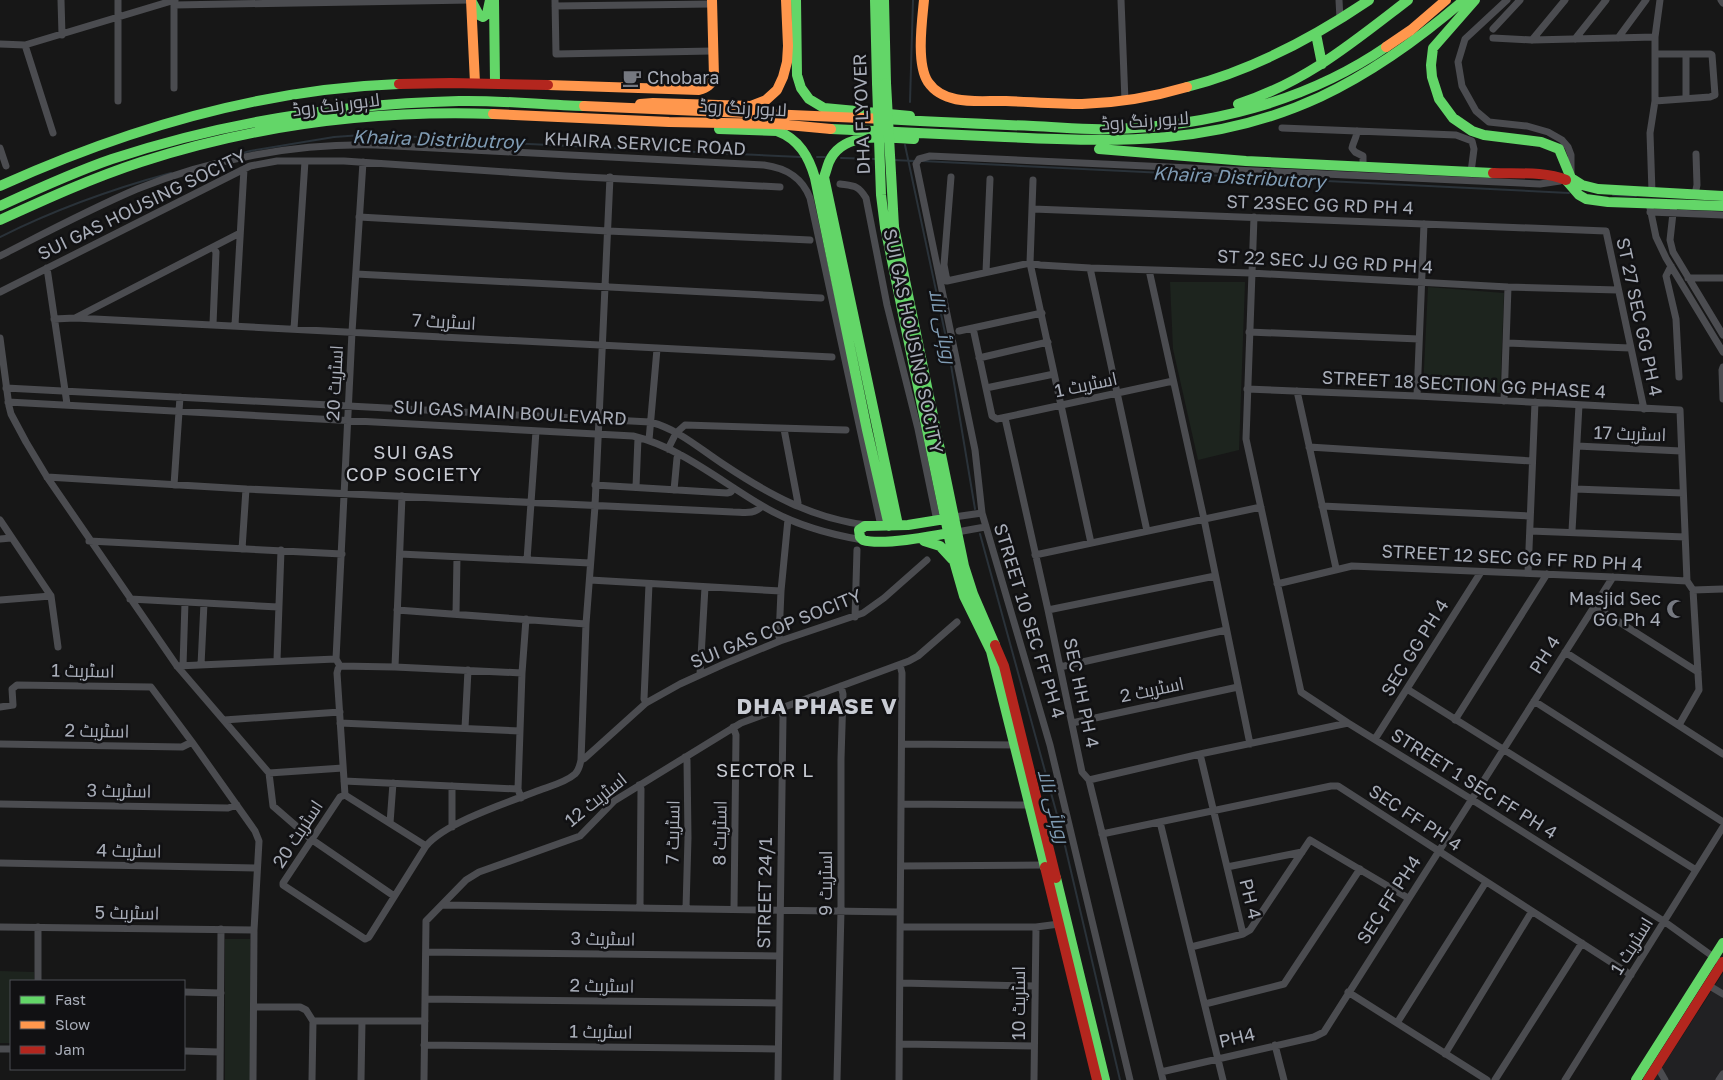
<svg xmlns="http://www.w3.org/2000/svg" width="1723" height="1080" font-family="'Golos Text',Cairo,sans-serif">
<style>
.built{fill:#212123}
.park{fill:#1d241e}
.lines{fill:none;stroke-linecap:round;stroke-linejoin:round}
.stream{stroke:#2a3239;stroke-width:2}
.street{stroke:#4b4c50;stroke-width:7}
.fast{stroke:#63d668;stroke-width:10}
.slow{stroke:#ff974d;stroke-width:10}
.jam{stroke:#b3261e;stroke-width:10}
.fast-bridge{stroke:#63d668;stroke-width:10}
.labels{text-anchor:middle;stroke-width:5;stroke-linejoin:round;paint-order:stroke}
.poi-label{font-size:18px;fill:#a8adb8;stroke:#111113;text-anchor:start}
.street-label{font-size:18px;fill:#a8adb8;stroke:#111113}
.water-label{font-size:19px;font-style:italic;fill:#7f9bb3;stroke:#111113}
.neighbourhood-label{font-size:19px;letter-spacing:1px;fill:#c9ccd4;stroke:#111113}
.district-label{font-size:22px;font-weight:bold;letter-spacing:1px;fill:#c9ccd4;stroke:#111113}
</style>
<rect width="100%" height="100%" fill="#171717"/>
<path class="built" d="M1723 973V1080H1654Z"/>
<path class="park" d="M1170 282H1245L1239 450 1198 460 1173 349Z
M1428 287 1504 293 1500 393 1423 389Z
M225 939H250V1080H225Z
M0 971 34 972V981H11V1043H0Z"/>
<g class="lines">
<path class="stream" d="M910 102 913 0
M905 145 948 347 975 509
M228 157 250 151 334 137 376 134 487 142 801 157
M817 157H825
M841 158 875 159
M893 160 915 161
M922 161 1569 193
M1613 195 1636 196
M0 237C54 210 112 189 171 173
M980 534 1062 833 1120 1080"/>
<path class="street" d="M61 0 62 35
M118 0V101
M555 0 556 54 712 51
M1121 0 1125 101
M1339 0 1340 19
M1507 0 1465 39 1458 62 1462 86 1476 111 1489 122 1527 126 1548 132 1562 140 1568 147 1571 155V172
M1721 0 1723 3
M174 5 471 0
M555 6 712 4
M1493 29 1520 0
M1493 38 1532 40 1655 37
M1618 38 1646 0
M1575 39 1606 0
M1532 40 1565 0
M0 44 25 45 175 0
M25 45 53 133
M174 88V1
M1686 98V54
M1655 101 1710 97 1715 95 1712 55 1710 54H1655
M1282 128 1456 135 1472 141 1474 149 1471 172
M1357 131C1357 137 1353 142 1352 148L1355 152 1363 156V167
M0 148 6 166
M363 162 352 332 336 659 340 666 338 669 337 673 345 795 426 846
M951 177 944 265 947 281 1030 263 1040 265 1090 268 1251 273 1508 287 1618 290
M1033 180 1030 263 1091 543
M840 184C854 186 858 185 866 198L887 305 918 429 937 521
M1652 192 1650 133 1655 101V37L1660 0
M1695 194 1697 185 1696 154
M1649 203 1656 237 1666 258 1723 352
M1674 204 1670 240 1673 252 1723 335
M1033 209 1606 231 1644 409
M1650 212 1723 215
M359 217 608 231 810 240
M1254 217 1246 439 1301 692 1348 723 1471 799 1665 922 1722 963
M0 256C45 233 90 209 137 189 211 159 297 143 376 145L764 165C786 168 802 177 810 198L881 526
M1671 266 1666 276 1676 319 1679 377
M47 268 67 404
M1090 268 1147 531
M1149 270 1204 519 1250 744
M986 272 990 179
M356 274 821 298
M1688 278H1723
M0 292 244 169 250 166 277 161H344L565 176 780 187
M75 318 240 233
M54 319 75 318 832 357
M213 324 216 252 213 247
M235 325 244 169
M973 328 992 416 997 419 1173 381
M294 329 305 161
M959 331 1042 313
M1249 332 1419 339
M0 338 9 406 11 414 26 442 47 477 177 666 269 773 343 768
M1507 343 1630 348
M979 358 1048 342
M1723 367 1722 370 1723 399
M6 388 650 422C678 429 700 449 723 464 768 494 813 519 867 525
M986 388 1054 374
M1247 389 1417 396 1680 410 1687 581
M1297 391 1336 568
M1417 396 1424 224
M1504 401 1508 287
M8 402 633 436C680 447 720 481 761 505 792 524 827 534 863 540
M1005 418 1048 610 1082 772 1089 780 1163 1080
M784 429 798 503 797 506
M649 440 657 349
M1577 446 1681 451
M1309 447 1532 461
M668 449 676 433 685 425 846 430
M47 477 246 489 733 512C743 512 755 515 762 506
M174 485 180 397
M595 485 727 493 731 492 734 488
M636 487 638 438
M1575 489 1683 493
M674 490 677 458 679 454
M1322 506 1530 516
M954 517 982 513
M0 520 51 596 58 647
M1530 531 1685 537
M1572 531 1579 405
M957 532 985 527
M0 539 11 538
M89 541 342 554
M242 549 246 489
M400 554 590 563
M1035 555 1261 507
M527 560 536 431
M1528 573 1535 402
M590 580 781 591
M1687 581 1693 590 1723 589
M1277 584 1352 566 1613 577 1687 581
M130 599 278 607
M0 600 51 596
M1594 606 1698 672
M397 610 586 624
M1048 610 1215 576
M456 614 457 557
M855 617 857 550
M780 641 779 637 781 591 788 519
M1565 652 1723 754
M277 660 281 550
M201 665 204 603
M177 666 336 659
M183 666 185 602
M340 666 395 667 522 673
M395 667 402 496
M1060 667 1226 630
M700 674 705 587
M1407 689 1696 870
M1534 701 1723 822
M646 703 644 699 649 584
M0 707 13 705 12 689 17 685 151 687 192 742 255 831 259 841 254 930 253 1080
M224 720 340 712
M1455 720 1547 574
M340 723 520 731
M1072 723 1238 687
M1679 725 1699 690 1693 590
M733 727 736 735 734 909
M465 728 468 670
M1375 739 1481 572
M0 744 182 747 192 742
M902 744 1019 745
M1200 754 1243 934
M685 757 687 760 688 838 686 908
M581 760 586 624 595 506 610 177
M269 773 273 806 311 839 394 896
M1089 780 1200 754 1348 723
M344 781 518 789
M639 785 641 789 640 907
M345 795 340 797 283 883V885L365 939 369 937 426 846C446 822 509 802 540 790 551 786 566 782 575 774 579 770 580 765 581 760L585 758 646 703 680 684 724 664 780 641 863 613 884 598 927 560
M521 798 518 789 522 673 526 619
M0 804 228 808 237 805
M902 804 1029 805
M1160 822 1223 1080
M390 823 393 783
M452 827V786
M1102 834 1331 786H1338L1631 975
M0 863 257 868
M901 866 1044 865
M1227 867 1302 852
M442 905 900 912
M0 927 254 930
M38 927V981
M901 927H1036L1059 924
M1191 947 1243 934 1250 930 1310 840 1408 898
M426 952 779 956
M901 983 1034 986
M1708 985 1723 994
M184 992 221 993
M1348 992 1487 1080
M425 999 779 1003
M1205 1004 1284 984 1360 869
M254 1007H300L306 1010 313 1021 312 1080
M313 1021H425
M1397 1023 1486 882
M900 1044 1034 1046
M424 1045 778 1049
M1275 1045 1284 1080
M0 1049H11
M184 1051 219 1052
M1445 1054 1532 911
M1657 1066 1665 1080
M1161 1072 1314 1037 1324 1032 1613 577
M220 1080 221 929
M361 1080 362 1021
M424 1080 426 921 466 880 479 872 580 836 614 801 741 723 909 661 918 656 957 622
M778 1080 783 717 781 708
M837 1080 841 910V759L843 694 841 686
M899 1080 902 673 900 665
M1034 1080 1036 927
M1130 1080 1050 745 982 513 975 450 916 164 919 159 930 156 1540 184 1560 181
M1495 1080 1582 943
M1565 1080 1723 827
M1719 1080 1723 1074"/>
<path class="fast" d="M494 0 495 83
M796 0 797 75 801 88 809 99 824 108 910 116
M875 0 877 83
M884 0 886 83
M1475 0 1433 48 1431 65 1432 77 1439 99 1453 118 1472 131 1484 135 1541 142 1559 149 1571 178
M472 2 479 15 483 17 487 14 490 0
M1316 34 1322 64
M1187 87C1253 70 1313 38 1369 0
M1238 104C1306 82 1352 43 1408 0
M885 119C935 122 984 124 1033 126 1059 127 1084 130 1109 129 1206 127 1306 102 1386 47
M719 129 777 131C799 139 809 157 815 178L867 430 889 526
M831 129C889 132 947 134 1005 137 1118 142 1214 146 1320 97 1373 72 1420 38 1464 0
M1099 149 1246 161 1493 173
M0 186C126 129 261 89 399 84
M1723 196 1598 189 1582 185 1571 178 1566 180 1579 195 1586 199 1608 202 1723 206
M0 206C37 189 74 172 112 159 224 122 341 104 459 101 500 100 543 105 584 106
M0 220C46 199 92 178 141 162 255 125 374 110 493 114
M885 227 954 561 964 596 991 651 1045 867
M894 227 964 566 973 594 995 645
M951 518 908 525 865 526 859 530 860 537 863 540C882 546 933 536 954 532
M898 525 824 177C826 172 827 167 829 162 843 130 886 138 914 139
M924 541 940 546 952 559
M1056 878 1105 1080
M1636 1080 1723 943"/>
<path class="slow" d="M471 0 475 83
M924 0C922 21 916 64 928 82 945 107 982 100 1006 101 1032 102 1057 104 1082 104 1118 103 1153 97 1187 87
M1386 47 1411 30 1446 0
M548 85 699 90C707 88 711 85 714 77L712 0
M640 104 653 103 751 106 766 100 777 90 783 77 787 62 788 46 786 0
M584 106 885 119
M493 114 669 122 777 124 831 129"/>
<path class="jam" d="M399 84 451 83 548 85
M1493 173C1516 174 1544 171 1566 180
M995 645 1004 666 1056 878
M1045 867 1097 1080
M1648 1080 1723 962"/>
<path class="fast-bridge" d="M877 83 881 195 885 227
M886 83 894 227"/>
</g>
<defs>
<g id="cafe-bare" transform="scale(1.5)"><path d="M-5.5-4.5H6V0H3Q3 3.5 0 3.5H-2.5Q-5.5 3.5-5.5 0ZM3-3.2v2h1.7v-2ZM-6 4.5H4V6H-6Z" fill="#757880" stroke="#111113" stroke-width="2.5" paint-order="stroke"/></g>
<g id="mosque-bare" transform="scale(1.5)"><path d="M3.5-4.9A6 6 0 1 0 3.5 4.9A5 5 0 1 1 3.5-4.9Z" fill="#757880" stroke="#111113" stroke-width="2.5" paint-order="stroke"/></g>
</defs>
<g fill-rule="evenodd">
<use href="#cafe-bare" x="632" y="78"/>
<use href="#mosque-bare" x="1676" y="609"/>
</g>
<g class="labels">
<g class="poi-label">
<text x="647" y="84">Chobara</text>
<text x="1661" y="605" text-anchor="end">Masjid Sec<tspan x="1661" dy="21">GG Ph 4</tspan></text>
</g>
<g class="street-label">
<text transform="translate(336 105) rotate(-7)" y="6">لاہور رنگ روڈ</text>
<text transform="translate(743 108) rotate(3)" y="6">لاہور رنگ روڈ</text>
<text transform="translate(862 114) rotate(-92)" y="6">DHA FLYOVER</text>
<text transform="translate(1145 121) rotate(-4)" y="6">لاہور رنگ روڈ</text>
<text transform="translate(645 144) rotate(3)" y="6">KHAIRA SERVICE ROAD</text>
<text transform="translate(142 205) rotate(-26)" y="6">SUI GAS HOUSING SOCITY</text>
<text transform="translate(1320 205) rotate(2)" y="6">ST 23SEC GG RD PH 4</text>
<text transform="translate(1325 262) rotate(3)" y="6">ST 22 SEC JJ GG RD PH 4</text>
<text transform="translate(1639 317) rotate(78)" y="6">ST 27 SEC GG PH 4</text>
<text transform="translate(444 322) rotate(3)" y="6">اسٹریٹ 7</text>
<text transform="translate(913 341) rotate(78)" y="6">SUI GAS HOUSING SOCITY</text>
<text transform="translate(335 383) rotate(-87)" y="6">اسٹریٹ 20</text>
<text transform="translate(1086 385) rotate(-12)" y="6">اسٹریٹ 1</text>
<text transform="translate(1464 385) rotate(3)" y="6">STREET 18 SECTION GG PHASE 4</text>
<text transform="translate(510 413) rotate(3)" y="6">SUI GAS MAIN BOULEVARD</text>
<text transform="translate(1630 434) rotate(2)" y="6">اسٹریٹ 17</text>
<text transform="translate(1512 558) rotate(3)" y="6">STREET 12 SEC GG FF RD PH 4</text>
<text transform="translate(1029 621) rotate(73)" y="6">STREET 10 SEC FF PH 4</text>
<text transform="translate(776 629) rotate(-22)" y="6">SUI GAS COP SOCITY</text>
<text transform="translate(1415 648) rotate(-58)" y="6">SEC GG PH 4</text>
<text transform="translate(1545 655) rotate(-58)" y="6">PH 4</text>
<text transform="translate(83 671) rotate(1)" y="6">اسٹریٹ 1</text>
<text transform="translate(1152 690) rotate(-12)" y="6">اسٹریٹ 2</text>
<text transform="translate(1081 693) rotate(78)" y="6">SEC HH PH 4</text>
<text transform="translate(97 731) rotate(1)" y="6">اسٹریٹ 2</text>
<text transform="translate(1474 784) rotate(32)" y="6">STREET 1 SEC FF PH 4</text>
<text transform="translate(119 791) rotate(1)" y="6">اسٹریٹ 3</text>
<text transform="translate(596 800) rotate(-39)" y="6">اسٹریٹ 12</text>
<text transform="translate(1415 818) rotate(33)" y="6">SEC FF PH 4</text>
<text transform="translate(673 832) rotate(-89)" y="6">اسٹریٹ 7</text>
<text transform="translate(720 833) rotate(-89)" y="6">اسٹریٹ 8</text>
<text transform="translate(298 834) rotate(-57)" y="6">اسٹریٹ 20</text>
<text transform="translate(129 851) rotate(1)" y="6">اسٹریٹ 4</text>
<text transform="translate(826 883) rotate(-90)" y="6">اسٹریٹ 9</text>
<text transform="translate(765 893) rotate(-89)" y="6">STREET 24/1</text>
<text transform="translate(1250 899) rotate(76)" y="6">PH 4</text>
<text transform="translate(1389 900) rotate(-57)" y="6">SEC FF PH4</text>
<text transform="translate(127 913) rotate(1)" y="6">اسٹریٹ 5</text>
<text transform="translate(603 939) rotate(1)" y="6">اسٹریٹ 3</text>
<text transform="translate(1632 946) rotate(-58)" y="6">اسٹریٹ 1</text>
<text transform="translate(602 986) rotate(1)" y="6">اسٹریٹ 2</text>
<text transform="translate(1019 1003) rotate(-90)" y="6">اسٹریٹ 10</text>
<text transform="translate(601 1032) rotate(1)" y="6">اسٹریٹ 1</text>
<text transform="translate(1237 1038) rotate(-13)" y="6">PH4</text>
</g>
<g class="water-label">
<text transform="translate(438 139) rotate(2)" y="7">Khaira Distributroy</text>
<text transform="translate(1239 177) rotate(3)" y="7">Khaira Distributory</text>
<text transform="translate(943 326) rotate(79)" y="7">روہائی نالا</text>
<text transform="translate(1054 806) rotate(75)" y="7">روہائی نالا</text>
</g>
<g class="neighbourhood-label">
<text x="414" y="459">SUI GAS<tspan x="414" dy="22">COP SOCIETY</tspan></text>
<text x="765" y="777">SECTOR L</text>
</g>
<g class="district-label">
<text x="817" y="714">DHA PHASE V</text>
</g>
</g>
<rect x="10" y="980" width="175" height="90" fill="#111113" stroke="#4d4f55"/>
<rect x="20" y="996" width="25" height="8" fill="#63d668" stroke="#4d4f55"/>
<text x="55" y="1005" font-size="15" fill="#a8adb8">Fast</text>
<rect x="20" y="1021" width="25" height="8" fill="#ff974d" stroke="#4d4f55"/>
<text x="55" y="1030" font-size="15" fill="#a8adb8">Slow</text>
<rect x="20" y="1046" width="25" height="8" fill="#b3261e" stroke="#4d4f55"/>
<text x="55" y="1055" font-size="15" fill="#a8adb8">Jam</text>
</svg>
